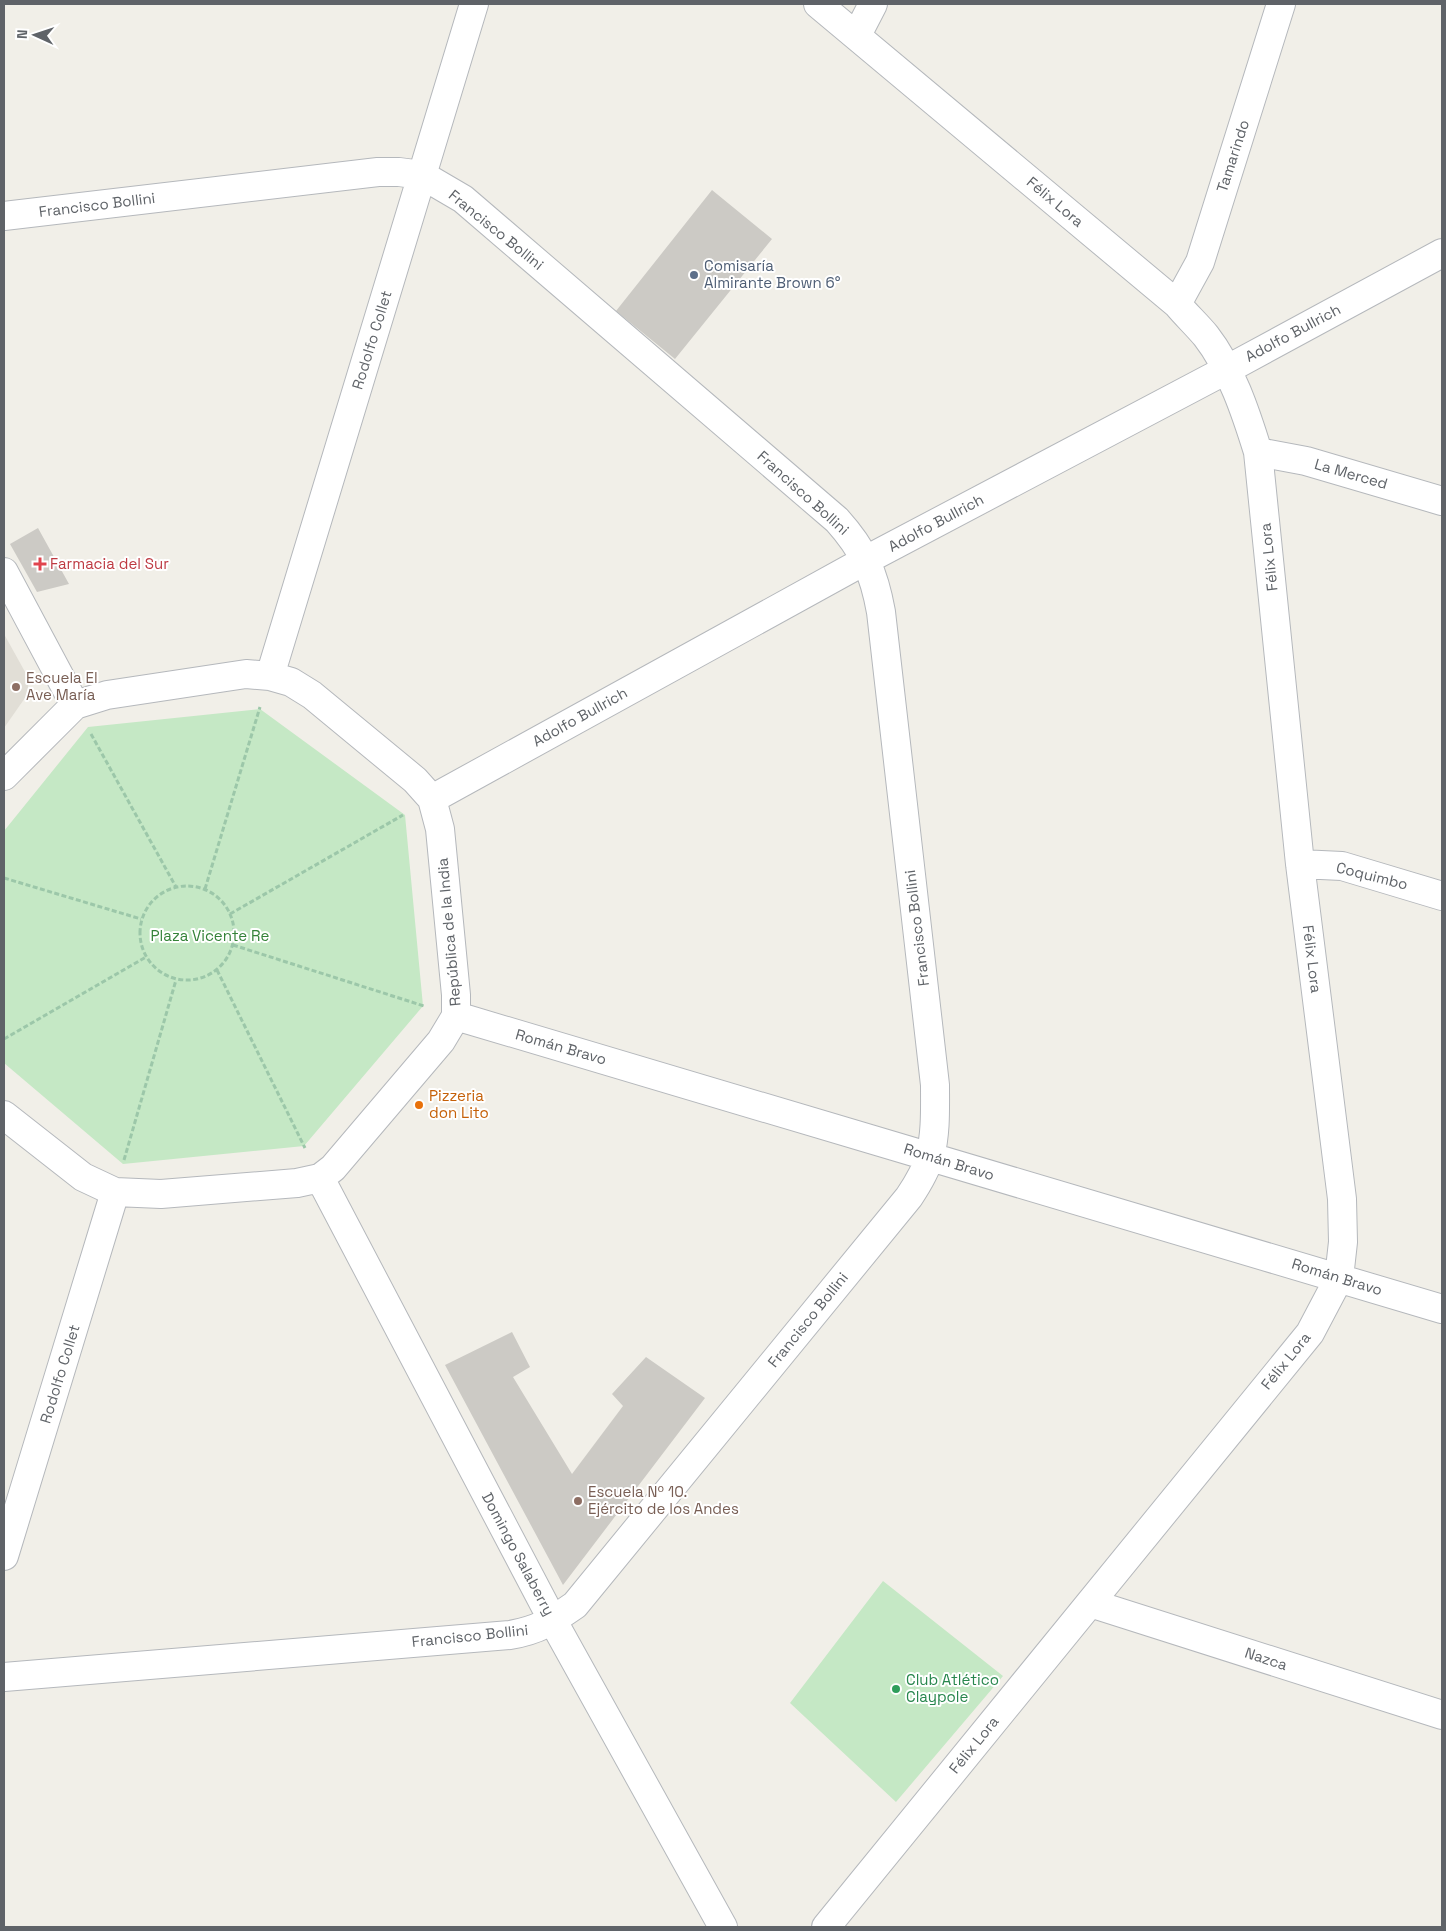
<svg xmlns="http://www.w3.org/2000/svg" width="1446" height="1931" font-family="'Space Grotesk',sans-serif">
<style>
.education{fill:#e1ded6}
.green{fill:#c5e8c5}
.building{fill:#cccac5}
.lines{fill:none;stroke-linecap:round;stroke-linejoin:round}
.minor-casing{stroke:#b5b8bc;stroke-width:30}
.path{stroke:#9cc7a9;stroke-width:3;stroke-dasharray:5 2.5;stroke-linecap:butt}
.minor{stroke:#fff;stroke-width:28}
.service-dot{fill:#5c6f8a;stroke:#fff;stroke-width:2}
.health-dot{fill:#e0444e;stroke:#fff;stroke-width:2}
.education-dot{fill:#8d6e63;stroke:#fff;stroke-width:2}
.food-dot{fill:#e8710a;stroke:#fff;stroke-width:2}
.leisure-dot{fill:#2e9e5b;stroke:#fff;stroke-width:2}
.labels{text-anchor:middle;stroke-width:4;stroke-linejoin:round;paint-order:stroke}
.street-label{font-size:15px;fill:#5f6368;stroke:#fff}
.service-label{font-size:15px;fill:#4e5e75;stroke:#fff;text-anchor:start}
.health-label{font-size:15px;fill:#be3a42;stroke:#fff;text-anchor:start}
.education-label{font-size:15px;fill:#785e54;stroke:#fff;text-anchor:start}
.park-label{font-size:15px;fill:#348238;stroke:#fff}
.food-label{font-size:15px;fill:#c56008;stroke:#fff;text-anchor:start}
.leisure-label{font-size:15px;fill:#27864d;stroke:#fff;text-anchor:start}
</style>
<rect width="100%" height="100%" fill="#f1efe8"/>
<path class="education" d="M4 634 29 679 27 695 4 728Z"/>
<path class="green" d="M260 709 405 815 423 1006 304 1146 123 1164 4 1063V831L88 727Z
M883 1581 1003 1676 896 1802 790 1703Z"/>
<path class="building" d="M712 190 772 239 675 359 616 311Z
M38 528 69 584 37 592 10 544Z
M512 1332 530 1367 513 1377 572 1474 623 1406 612 1394 646 1357 705 1398 563 1585 445 1365Z"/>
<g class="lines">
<g class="minor-casing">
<path id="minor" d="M818 4 1177 304C1186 315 1197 325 1206 336 1231 368 1246 413 1258 452L1300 864 1342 1199 1343 1242 1339 1278 1310 1333 826 1927
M857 35 873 4
M4 216 378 172H399L422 175 463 199 837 520C864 550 874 573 881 612L935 1085C935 1109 936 1133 930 1156 926 1170 917 1185 909 1197L575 1605C552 1621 539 1630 510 1635L4 1677
M1177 304 1200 262 1281 4
M1258 452 1306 461 1442 501
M4 572 75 705
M270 676 474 4
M4 776 75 705 107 695 246 674 270 676 291 682 312 695 415 780 432 799 440 829 456 995V1016L441 1041 333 1168 320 1178 297 1183 161 1194 115 1192 83 1177 4 1115
M432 799 866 560 1226 370 1442 253
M1300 864 1342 866 1442 896
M456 1016 1442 1309
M320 1178 553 1621 723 1927
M4 1556 115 1192
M1090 1603 1442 1715"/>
</g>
<path class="path" d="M91 734 176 887
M4 878 141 919
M140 933a47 47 0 1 1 94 0a47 47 0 1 1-94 0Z
M205 889 260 707
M230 914 403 815
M233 945 424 1006
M217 970 305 1148
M4 1039 146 957
M124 1160 176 980"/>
<use href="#minor" class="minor"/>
</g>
<circle class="service-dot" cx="694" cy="275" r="5"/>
<path class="health-dot" d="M37.5 556.5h5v5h5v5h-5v5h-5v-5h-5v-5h5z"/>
<g class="education-dot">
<circle cx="16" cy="687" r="5"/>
<circle cx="578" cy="1501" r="5"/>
</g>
<circle class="food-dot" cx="419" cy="1105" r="5"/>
<circle class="leisure-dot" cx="896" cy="1689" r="5"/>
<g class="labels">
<g class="street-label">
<text transform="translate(1233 156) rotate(-72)" y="5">Tamarindo</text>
<text transform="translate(1055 202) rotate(40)" y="5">Félix Lora</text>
<text transform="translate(97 205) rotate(-7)" y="5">Francisco Bollini</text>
<text transform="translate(496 230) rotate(39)" y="5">Francisco Bollini</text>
<text transform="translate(1293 333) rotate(-28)" y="5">Adolfo Bullrich</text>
<text transform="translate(372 340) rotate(-73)" y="5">Rodolfo Collet</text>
<text transform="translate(1351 474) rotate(16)" y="5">La Merced</text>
<text transform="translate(803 493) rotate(42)" y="5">Francisco Bollini</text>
<text transform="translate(936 523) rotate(-28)" y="5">Adolfo Bullrich</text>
<text transform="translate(1269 557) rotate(-96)" y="5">Félix Lora</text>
<text transform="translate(580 717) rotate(-29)" y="5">Adolfo Bullrich</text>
<text transform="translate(1372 876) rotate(14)" y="5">Coquimbo</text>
<text transform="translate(917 928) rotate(-97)" y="5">Francisco Bollini</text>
<text transform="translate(449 932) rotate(-95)" y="5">República de la India</text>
<text transform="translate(1312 959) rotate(83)" y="5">Félix Lora</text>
<text transform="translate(561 1047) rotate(16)" y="5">Román Bravo</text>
<text transform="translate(949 1162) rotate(17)" y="5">Román Bravo</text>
<text transform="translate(1337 1277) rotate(17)" y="5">Román Bravo</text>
<text transform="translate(808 1320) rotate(-51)" y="5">Francisco Bollini</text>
<text transform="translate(1286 1361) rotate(-51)" y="5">Félix Lora</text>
<text transform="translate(60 1374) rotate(-73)" y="5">Rodolfo Collet</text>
<text transform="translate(518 1554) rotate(62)" y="5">Domingo Salaberry</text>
<text transform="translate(470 1636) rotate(-6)" y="5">Francisco Bollini</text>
<text transform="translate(1266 1659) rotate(18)" y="5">Nazca</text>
<text transform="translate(974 1745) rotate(-51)" y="5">Félix Lora</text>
</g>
<g class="service-label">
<text x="704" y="271">Comisaría<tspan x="704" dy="17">Almirante Brown 6°</tspan></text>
</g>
<g class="health-label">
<text x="50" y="569">Farmacia del Sur</text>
</g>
<g class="education-label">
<text x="26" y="683">Escuela El<tspan x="26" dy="17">Ave María</tspan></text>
<text x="588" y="1497">Escuela Nº 10.<tspan x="588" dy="17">Ejército de los Andes</tspan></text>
</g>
<g class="park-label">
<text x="210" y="941">Plaza Vicente Re</text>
</g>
<g class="food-label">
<text x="429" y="1101">Pizzeria<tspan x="429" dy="17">don Lito</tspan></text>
</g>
<g class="leisure-label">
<text x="906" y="1685">Club Atlético<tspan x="906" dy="17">Claypole</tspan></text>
</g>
</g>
<rect width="1446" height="1931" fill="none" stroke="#5f6368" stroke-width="10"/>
<g transform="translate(35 35) rotate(273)" stroke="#ffffff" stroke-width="4" paint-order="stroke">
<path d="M0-4L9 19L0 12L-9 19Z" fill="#5f6368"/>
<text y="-8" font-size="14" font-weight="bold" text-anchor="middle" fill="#5f6368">N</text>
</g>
</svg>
